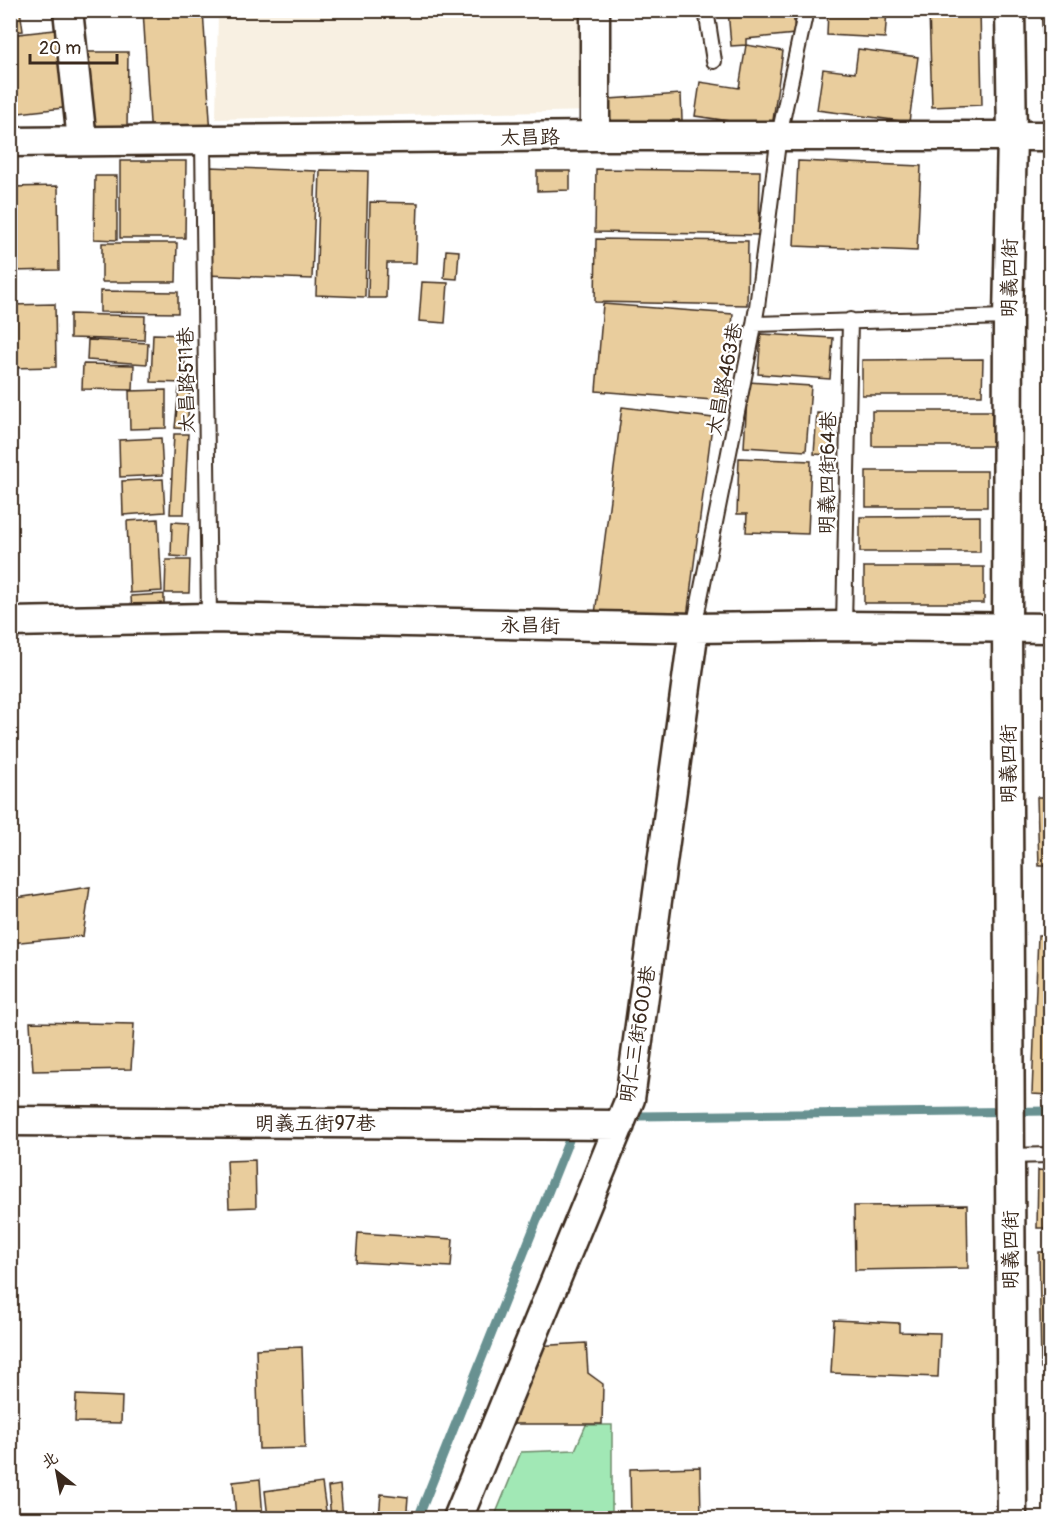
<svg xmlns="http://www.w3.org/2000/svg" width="1061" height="1529" font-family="Pangolin,'LXGW WenKai TC',sans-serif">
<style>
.built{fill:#f8f0e2}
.green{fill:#a1e8b5;stroke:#6e896a;stroke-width:1.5}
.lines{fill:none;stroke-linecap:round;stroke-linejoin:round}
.stream{stroke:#679191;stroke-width:9}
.building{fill:#e9cd9d;stroke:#3b2a1e;stroke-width:1.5}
.lane-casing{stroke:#3b2a1e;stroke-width:18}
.street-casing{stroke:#3b2a1e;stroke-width:33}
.lane{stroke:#fff;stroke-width:14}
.street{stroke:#fff;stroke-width:28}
.labels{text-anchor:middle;stroke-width:4.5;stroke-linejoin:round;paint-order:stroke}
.street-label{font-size:20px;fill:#3b2a1e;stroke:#fff}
</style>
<rect width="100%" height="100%" fill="#fff"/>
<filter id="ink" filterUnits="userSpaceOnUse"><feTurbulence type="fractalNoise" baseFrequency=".0167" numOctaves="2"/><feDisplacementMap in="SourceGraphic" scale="12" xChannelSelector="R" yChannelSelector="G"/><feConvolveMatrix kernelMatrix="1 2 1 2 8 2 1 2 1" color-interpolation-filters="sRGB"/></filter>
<g filter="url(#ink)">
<path class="built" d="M218 11H584L593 111 216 119Z"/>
<path class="green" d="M586 1425H612V1518H494L521 1452 575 1450Z"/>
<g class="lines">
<path class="stream" d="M639 1116 1050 1111
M418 1518 569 1140"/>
</g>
<path class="building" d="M10 10H20L23 31 10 32Z
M143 10H203L211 135 151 139Z
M728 10H793L795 34 746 39V45L731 46Z
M828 10H887L885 38 827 35Z
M929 10H980L982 105 932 107Z
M1041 10H1050V111H1048Z
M63 29 72 107 10 114V35Z
M746 45 783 51 772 127 695 116 700 82 739 88Z
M858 49 918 57 909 122 817 110 823 69 855 73Z
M86 52H128L127 129H85Z
M681 94 682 120 611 125 609 99Z
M120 161H186L185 238H120Z
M798 161 921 166 917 251 794 246Z
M210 167 316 171 312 279 206 275Z
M596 169 760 171 759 235 595 232Z
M320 170 368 171 365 297 316 295Z
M537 171H570V190L537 191Z
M95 176H117V240L94 239Z
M58 186 59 270 10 271V187Z
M370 202 418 203 416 263H387L386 298H368Z
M596 239 748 241 747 305 595 302Z
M102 243H177L176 282H102Z
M446 250 459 251 457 279 444 278Z
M422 282 448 283 445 323 419 321Z
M100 291 178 292V313L100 312Z
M55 304 56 367 10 368V305Z
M603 304 733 314 726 401 596 391Z
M70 314 145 316 144 340 70 338Z
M153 334 186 335 184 383 151 382Z
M761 334 833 338 830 379 758 374Z
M88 340 148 343 147 364 87 360Z
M983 359 982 395H862V360Z
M83 364 134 365 133 390 82 389Z
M748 382 811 386 806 451 744 447Z
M179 388 190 389 187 429 175 428Z
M166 390V428L130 429 129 391Z
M622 407 713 418 686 625 595 614Z
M872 411H992L993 446H872Z
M817 413 832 414 829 455 814 454Z
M174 434H188L184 514H170Z
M161 438 163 475 120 477 119 440Z
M739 458 811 461 808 534 746 532 747 514H737Z
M866 471H987V507H866Z
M163 479 165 512 123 515 122 481Z
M980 516V552H860V517Z
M158 519 162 591 130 593 127 521Z
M172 522 189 523 187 557 171 556Z
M166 560H190L189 593H165Z
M864 567H984V603H864Z
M164 594V610L132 612 131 596Z
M1037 797H1050V866H1039Z
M90 887 83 936 10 943V899Z
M1038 935H1050V1095L1032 1094Z
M30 1022 134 1024 131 1069 33 1071Z
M255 1160 256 1207 229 1208 227 1161Z
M1038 1170 1050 1171V1228H1037Z
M967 1205 968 1268 855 1270 854 1206Z
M358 1233 453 1239 451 1267 356 1262Z
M1039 1252H1050V1368H1041Z
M834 1320 899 1323V1332L940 1333 938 1377 831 1373Z
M586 1343 588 1373 603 1384 602 1424H510L535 1346Z
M302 1347 305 1448 259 1449 256 1349Z
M76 1395 122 1397 121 1423 75 1422Z
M700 1467 701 1518H631L630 1469Z
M260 1479 263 1518H236L233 1482Z
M322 1483 327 1518H268L265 1491Z
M340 1485 343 1518H331L328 1487Z
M381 1494 408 1497 407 1510 417 1512V1518H379Z
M981 1516V1518H866Z"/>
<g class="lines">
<g class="lane-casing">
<path id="lane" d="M706 10 714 61
M203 141 209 618
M754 324 1008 317
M844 626 850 320
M694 628 751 342 757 307 779 135 806 10
M1010 1156 1050 1155"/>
</g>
<g class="street-casing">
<path id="street" d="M68 10 82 141
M1010 10 1012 136 1008 317 1007 629 1012 1518
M595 136V10
M10 142 595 136H1050
M10 622 209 618 694 628 844 626 1050 628
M10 1121 620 1125
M458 1518 630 1099 694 628"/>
</g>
<use href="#lane" class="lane"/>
<use href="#street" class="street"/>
</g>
</g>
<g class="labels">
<g class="street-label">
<text transform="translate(530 137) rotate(-1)" y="7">太昌路</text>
<text transform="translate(1009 278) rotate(-89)" y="7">明義四街</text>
<text transform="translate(724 379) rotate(-79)" y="7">太昌路463巷</text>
<text transform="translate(186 380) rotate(-91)" y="7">太昌路511巷</text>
<text transform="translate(827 473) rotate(-89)" y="7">明義四街64巷</text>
<text transform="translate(530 625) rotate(1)" y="7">永昌街</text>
<text transform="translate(1008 764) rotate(-90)" y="7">明義四街</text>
<text transform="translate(637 1034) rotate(-81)" y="7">明仁三街600巷</text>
<text x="315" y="1130">明義五街97巷</text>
<text transform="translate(1010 1250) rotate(-90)" y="7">明義四街</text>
</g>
</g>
<rect width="1061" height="1529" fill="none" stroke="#fff" stroke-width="36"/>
<rect x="18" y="18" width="1025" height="1493" fill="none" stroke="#3b2a1e" stroke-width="2" filter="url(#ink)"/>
<g transform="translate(57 1472) rotate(329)" stroke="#ffffff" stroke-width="4.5" paint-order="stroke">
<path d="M0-4.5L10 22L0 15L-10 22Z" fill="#3b2a1e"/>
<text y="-9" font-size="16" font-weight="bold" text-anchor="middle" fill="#3b2a1e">北</text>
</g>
<path d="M30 54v9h87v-9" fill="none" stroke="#3b2a1e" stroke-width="3"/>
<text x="39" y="54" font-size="18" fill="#3b2a1e" stroke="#ffffff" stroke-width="4.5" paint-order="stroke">20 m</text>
</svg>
